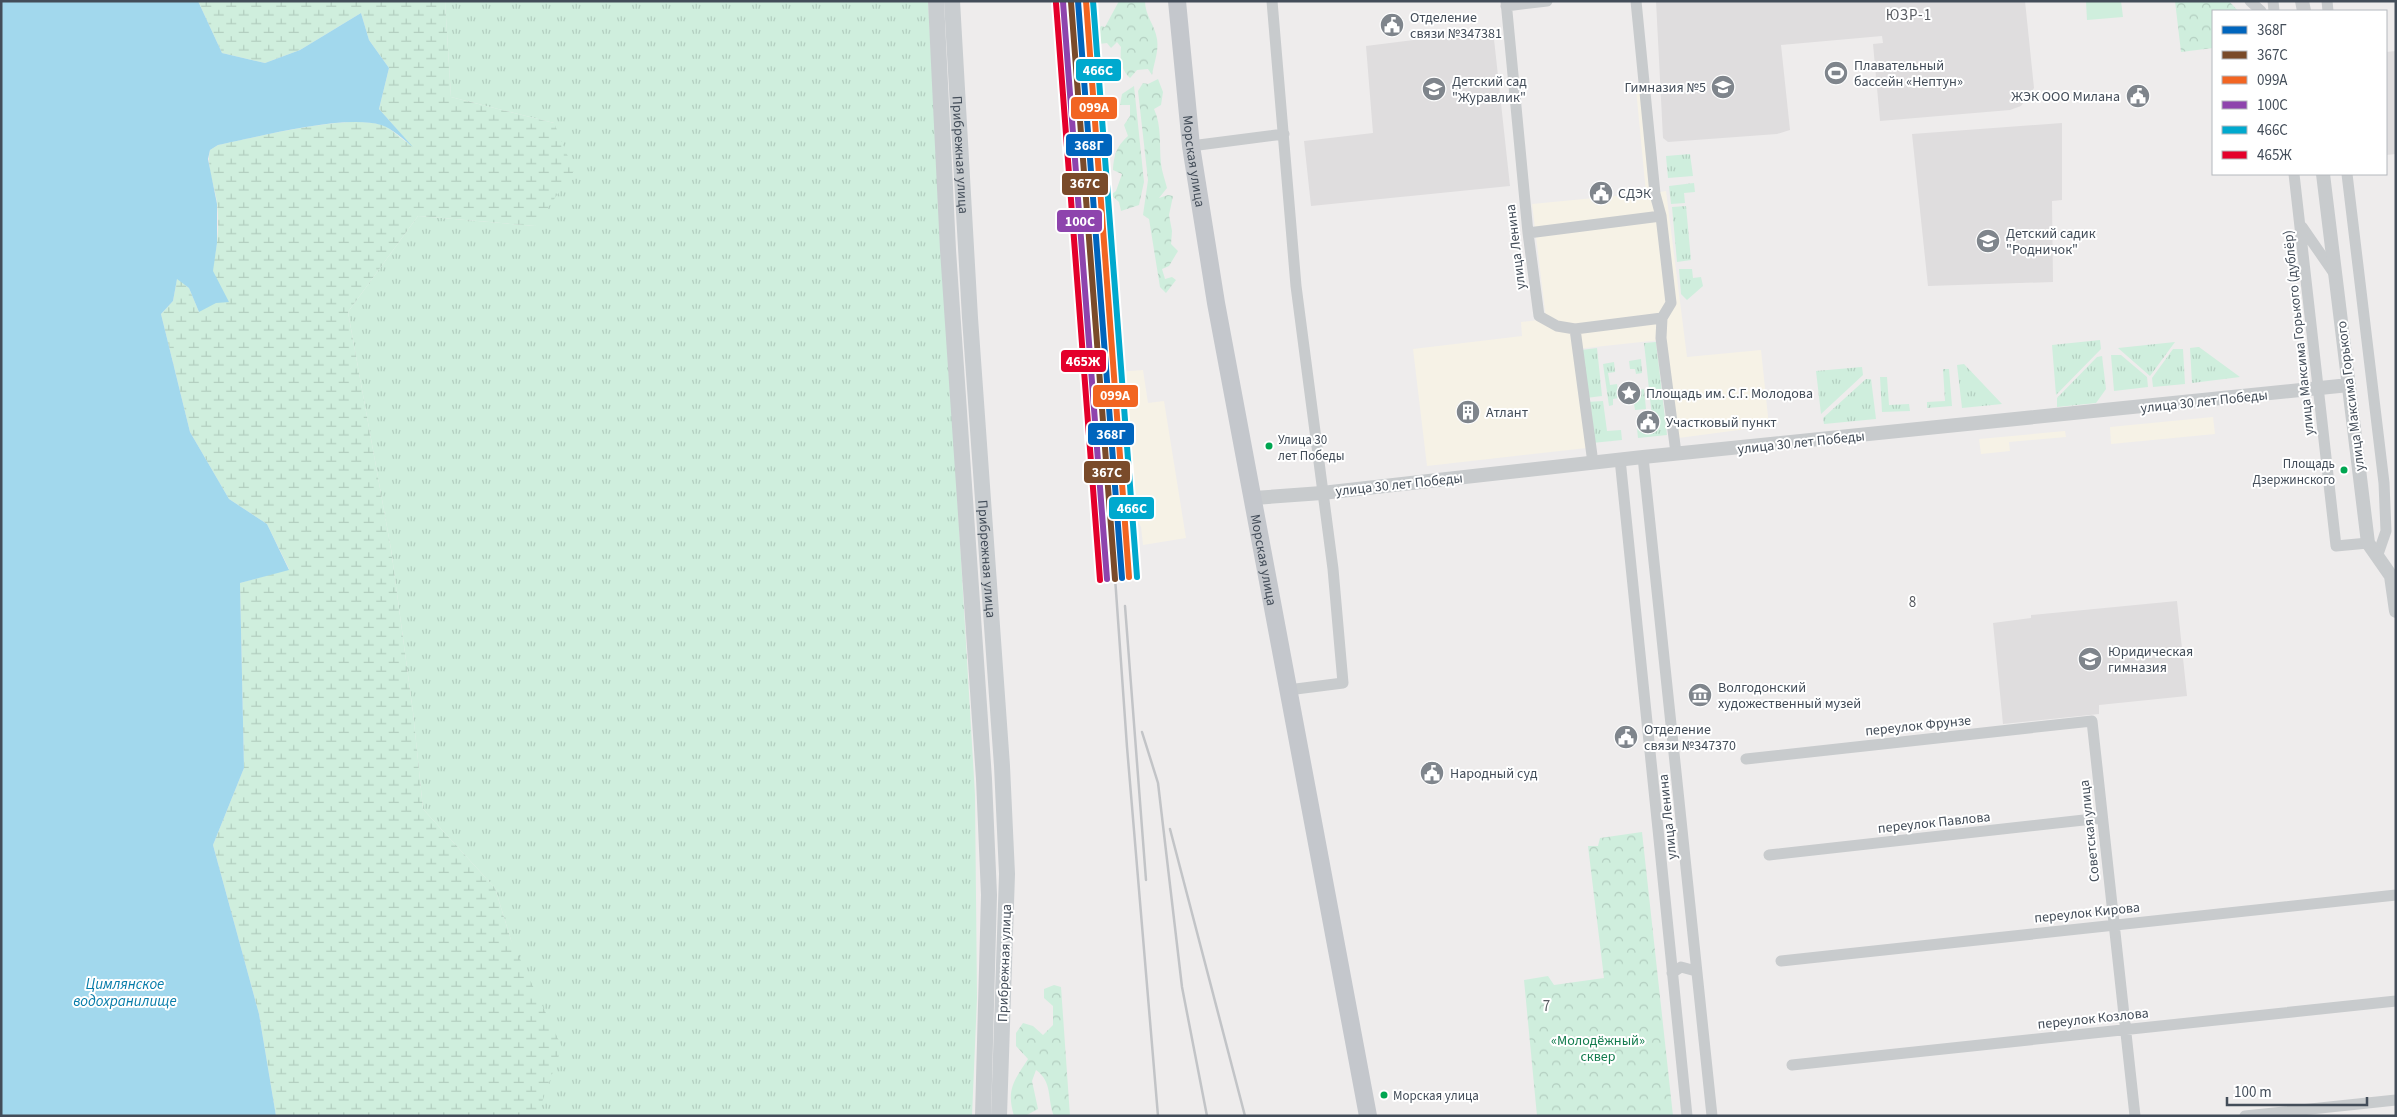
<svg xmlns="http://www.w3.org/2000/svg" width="2397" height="1117" font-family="'Source Sans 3',sans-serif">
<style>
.commercial{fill:#f6f2e6}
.education{fill:#dfddde}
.grass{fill:url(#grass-tufts)}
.forest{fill:url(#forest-crowns)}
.wetland{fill:url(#wetland-marsh)}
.pitch{fill:#cfeedd}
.water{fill:#a2d8ed}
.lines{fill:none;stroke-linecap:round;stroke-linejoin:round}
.minor{stroke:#c8cbcd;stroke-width:11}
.tertiary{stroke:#c8cbcd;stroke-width:14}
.secondary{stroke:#c9cdd0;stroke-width:16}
.primary{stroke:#c4c7cc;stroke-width:18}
.rail{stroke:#c2c4c7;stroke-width:2.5}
.rail-1-casing{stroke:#fff;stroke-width:10}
.rail-2-casing{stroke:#fff;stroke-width:10}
.rail-3-casing{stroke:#fff;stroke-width:10}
.rail-4-casing{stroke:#fff;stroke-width:10}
.rail-5-casing{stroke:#fff;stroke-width:10}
.rail-6-casing{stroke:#fff;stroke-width:10}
.rail-1{stroke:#0065bd;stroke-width:6}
.rail-2{stroke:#7a4b2a;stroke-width:6}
.rail-3{stroke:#f26522;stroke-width:6}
.rail-4{stroke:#8e44ad;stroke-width:6}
.rail-5{stroke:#00a9ce;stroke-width:6}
.rail-6{stroke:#e4002b;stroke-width:6}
.bus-dot{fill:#00a651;stroke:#fff;stroke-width:2}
.labels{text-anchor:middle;stroke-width:4;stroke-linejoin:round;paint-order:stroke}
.bus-label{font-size:13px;fill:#434d59;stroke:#fff;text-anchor:start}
.poi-label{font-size:14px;fill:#434d59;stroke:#fff;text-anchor:start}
.street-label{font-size:14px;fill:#434d59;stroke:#fff}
.park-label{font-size:14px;fill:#137c4e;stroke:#fff}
.neighbourhood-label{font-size:15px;letter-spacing:1px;fill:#585b61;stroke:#fff}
.water-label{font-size:15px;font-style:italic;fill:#077ca9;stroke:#fff}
.line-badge{stroke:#fff;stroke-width:2}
.badge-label{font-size:14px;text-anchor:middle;font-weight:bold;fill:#fff}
</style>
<defs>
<pattern id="grass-tufts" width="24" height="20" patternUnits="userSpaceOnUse" patternTransform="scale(1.25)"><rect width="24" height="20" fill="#cfeedd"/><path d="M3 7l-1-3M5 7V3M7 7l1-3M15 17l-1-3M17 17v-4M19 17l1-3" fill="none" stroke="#b3cec0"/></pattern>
<pattern id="forest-crowns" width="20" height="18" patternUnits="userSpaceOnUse" patternTransform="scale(1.25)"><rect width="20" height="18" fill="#cfeedd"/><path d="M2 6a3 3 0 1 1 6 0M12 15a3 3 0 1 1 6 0" fill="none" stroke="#b3cec0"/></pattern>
<pattern id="wetland-marsh" width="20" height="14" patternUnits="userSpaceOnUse" patternTransform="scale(1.25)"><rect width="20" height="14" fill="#cfeedd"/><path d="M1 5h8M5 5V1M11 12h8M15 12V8" fill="none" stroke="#b3cec0"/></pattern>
</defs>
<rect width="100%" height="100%" fill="#eeecec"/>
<path class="commercial" d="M1643 88 1654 193 1666 191 1687 357 1761 350 1769 426 1671 439 1660 340 1576 349 1587 448 1427 466 1413 349 1522 336 1521 322 1546 319 1532 204 1646 193 1636 89Z
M1143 370 1148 403 1164 401 1186 538 1143 545 1141 527 1125 498 1118 372Z
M2213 417 2215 434 2111 444 2110 427Z
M2065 431 2066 437 2009 442 2010 451 1981 454 1979 439Z"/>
<path class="education" d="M1656 1H2025L2034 88 2021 106 2010 110 1880 121 1873 44 1883 43 1882 36 1781 45 1790 130 1777 134 1668 142 1663 138Z
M1493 30 1510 186 1311 206 1304 141 1373 133 1366 46Z
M2396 51V154L2386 155V52Z
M2062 123V200L2052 201 2053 282 1928 286 1912 134Z
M2177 601 2187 696 2099 705V714L2003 724 1993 623 2031 618V615Z"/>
<path class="grass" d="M445 1H928L975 795 977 998 972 1116H537L511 940 495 888 423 809 413 712 391 549 348 312 418 216 535 226 554 123 451 97Z
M1690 154 1693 176 1668 178 1666 156Z
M1694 183 1695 192 1684 193 1685 203 1671 204 1669 186Z
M1686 206 1691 260 1677 262 1672 207Z
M1679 269H1692L1693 278 1701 277 1703 286 1687 300 1681 294Z
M2100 340 2101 349 2056 395 2052 345Z
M1656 342 1667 435 1638 438 1637 428 1653 426 1644 343Z
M2175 342 2150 376 2118 348Z
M2198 347H2199L2240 377 2192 383 2190 348Z
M1597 348 1602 396 1586 398 1581 350Z
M2173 349H2183L2185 384 2153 387 2152 378Z
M2111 355H2121L2147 377 2148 387 2114 391Z
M2102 356 2106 389 2096 403 2057 407V398L2097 357Z
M1641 359 1642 373 1636 374 1635 369H1630L1629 361Z
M1614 362 1615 372 1608 373 1610 385 1617 384 1619 398 1613 399V405L1609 406 1603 364Z
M1964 364 2002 404 1962 408 1957 365Z
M1862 367 1863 375 1821 414 1816 371Z
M1943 369H1949L1952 406 1927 408V402L1945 401Z
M1880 377H1887L1889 405 1909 404 1910 411 1882 412Z
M1866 379H1871L1876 419 1824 424 1823 418Z
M1644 389 1646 409 1635 410 1633 397 1639 396V390Z
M1603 401 1607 431 1621 430 1622 440 1592 443 1587 402Z"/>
<path class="forest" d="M1119 1H1145C1145 16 1155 25 1157 39 1159 51 1154 63 1152 75L1148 69 1137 70 1130 78C1121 70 1120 59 1121 47L1117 42 1111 48 1107 43 1099 44 1097 36 1101 26 1105 27Z
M2175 1H2229L2238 11H2213V48L2181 52Z
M1158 79 1163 92 1161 105 1154 109C1162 126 1159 146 1161 164 1162 172 1165 180 1167 188L1159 198 1168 195 1173 196 1169 215 1172 231 1171 244 1178 251 1169 266 1162 269 1165 279 1172 277 1176 280 1166 293 1160 287 1149 219 1143 215 1148 180 1138 91 1143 83 1148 84Z
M1134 86 1144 182 1139 205 1121 211 1119 202 1111 195 1116 191 1122 174 1113 170C1114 155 1116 147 1128 136L1124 125 1130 116V105H1120L1122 94Z
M1642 832 1673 1116H1537L1524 980 1548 976 1554 985 1604 978 1588 846H1598L1600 838Z
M1054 985 1061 987 1070 1116H1054C1047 1100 1053 1082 1036 1070L1032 1081 1038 1109 1025 1116H1014C1006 1089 1014 1081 1028 1059L1016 1046V1033L1023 1023 1033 1026 1043 1035 1053 1025V1006L1044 998V989Z"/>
<path class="wetland" d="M198 1H445L451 97 554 123 574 171 535 226 418 216 348 312 391 549 413 712 423 809 495 888 511 940 562 1047 537 1116H276L259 1014 213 845 244 768 240 583 289 569 267 524 229 499 190 432 161 314 173 301 177 278 189 288 199 312C211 277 222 241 217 203 215 186 206 168 210 150L218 145C256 137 348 114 382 125 392 128 401 140 410 144L379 109 389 68 369 40 361 13 300 50 265 63 222 53Z"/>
<path class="pitch" d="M2086 1H2121L2123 17 2087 20Z"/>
<path class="water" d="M1 1H198L222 53 265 63 300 50 361 13 369 40 389 68 379 109 413 147C404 140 392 128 381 125 344 114 258 137 218 145L210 150 208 159 217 204V243L213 271 229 302 216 303 199 312 189 288 177 279 173 301 161 314 190 432 229 499 267 524 289 570 240 583 244 768 213 845 259 1014 276 1116H1Z"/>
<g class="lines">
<path class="minor" d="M1272 1 1296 286 1333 569 1343 683 1288 690
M1506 1 1528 233 1539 316 1557 326 1575 329 1593 463
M1636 1 1655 194 1661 216 1671 303 1662 318 1661 338 1676 453
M2250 1 2261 11
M2273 1 2274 11
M2327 1 2328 11
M1506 6 1547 1
M1191 146 1284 134
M2294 174 2336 546 2368 543
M2347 174 2384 483 2386 531 2377 557
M2302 227 2336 276
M1528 233 1661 216
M1575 329 1662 318
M1643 457 1712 1116
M1620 459C1644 678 1664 897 1687 1116
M1746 759 2092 721 2135 1116
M1769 855 2102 818
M1781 961 2396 895
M1672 973 1681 967 1696 971
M1792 1065 2396 1001
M2245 1116 2396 1100"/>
<path class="tertiary" d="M2302 1 2304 11
M2323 174 2368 543 2391 576 2396 611
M1254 498 1322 493 1643 457 2349 385"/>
<g class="secondary">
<path d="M936 1 948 250 984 779 989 895 983 1116"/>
<path id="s1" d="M952 1 970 318 1002 766 1007 874 999 1116"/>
</g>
<path class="primary" id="s2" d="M1177 1 1191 146 1216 303 1368 1116"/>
<path class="rail" d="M1071 1 1089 209 1127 747 1158 1116
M1125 606 1146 880
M1142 732 1158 783 1182 987 1207 1116
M1170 829 1245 1116"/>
<g class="rail-1-casing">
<path id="rail-1" d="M1078 1 1122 578"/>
</g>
<g class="rail-2-casing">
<path id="rail-2" d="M1071 2 1115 579"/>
</g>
<g class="rail-3-casing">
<path id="rail-3" d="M1086 1 1129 577"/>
</g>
<g class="rail-4-casing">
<path id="rail-4" d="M1063 2 1107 579"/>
</g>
<g class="rail-5-casing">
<path id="rail-5" d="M1093 1 1137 577"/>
</g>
<g class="rail-6-casing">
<path id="rail-6" d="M1056 3 1100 580"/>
</g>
<use href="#rail-1" class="rail-1"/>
<use href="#rail-2" class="rail-2"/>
<use href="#rail-3" class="rail-3"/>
<use href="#rail-4" class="rail-4"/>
<use href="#rail-5" class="rail-5"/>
<use href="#rail-6" class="rail-6"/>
</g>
<defs>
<g id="civic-disc" transform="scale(1.25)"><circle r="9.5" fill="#7f858c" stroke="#fff"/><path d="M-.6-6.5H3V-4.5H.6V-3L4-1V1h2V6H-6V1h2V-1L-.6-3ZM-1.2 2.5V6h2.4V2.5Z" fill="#fff"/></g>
<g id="stadium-disc" transform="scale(1.25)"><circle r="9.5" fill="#7f858c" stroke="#fff"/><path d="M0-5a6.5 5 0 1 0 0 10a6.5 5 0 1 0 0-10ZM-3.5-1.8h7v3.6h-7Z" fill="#fff"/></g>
<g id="school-disc" transform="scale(1.25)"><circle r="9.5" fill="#7f858c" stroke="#fff"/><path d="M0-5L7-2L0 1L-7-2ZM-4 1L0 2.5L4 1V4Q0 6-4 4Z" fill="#fff"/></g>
<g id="sight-disc" transform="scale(1.25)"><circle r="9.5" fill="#7f858c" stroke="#fff"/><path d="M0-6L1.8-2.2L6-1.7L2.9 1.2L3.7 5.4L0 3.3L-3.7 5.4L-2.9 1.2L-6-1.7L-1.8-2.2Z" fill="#fff"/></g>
<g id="building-disc" transform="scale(1.25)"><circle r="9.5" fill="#7f858c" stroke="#fff"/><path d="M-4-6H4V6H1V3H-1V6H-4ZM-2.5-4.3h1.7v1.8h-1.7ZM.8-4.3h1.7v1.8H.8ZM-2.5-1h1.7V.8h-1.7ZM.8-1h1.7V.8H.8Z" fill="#fff"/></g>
<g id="museum-disc" transform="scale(1.25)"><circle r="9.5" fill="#7f858c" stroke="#fff"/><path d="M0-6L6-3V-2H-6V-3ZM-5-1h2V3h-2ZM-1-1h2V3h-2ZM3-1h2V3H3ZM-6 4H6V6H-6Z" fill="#fff"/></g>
</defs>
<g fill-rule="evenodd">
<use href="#civic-disc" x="1392" y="25"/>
<use href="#stadium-disc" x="1836" y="73"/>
<use href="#school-disc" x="1723" y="87"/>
<use href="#school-disc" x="1434" y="89"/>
<use href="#civic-disc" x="2138" y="96"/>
<use href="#civic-disc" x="1601" y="193"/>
<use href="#school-disc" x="1988" y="241"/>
<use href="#sight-disc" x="1629" y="393"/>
<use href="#building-disc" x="1468" y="412"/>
<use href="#civic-disc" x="1648" y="422"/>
<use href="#school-disc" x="2090" y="659"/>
<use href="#museum-disc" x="1700" y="695"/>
<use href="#civic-disc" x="1626" y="737"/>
<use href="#civic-disc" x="1432" y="773"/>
</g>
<g class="bus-dot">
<circle cx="1269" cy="446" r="4.5"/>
<circle cx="2344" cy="470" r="4.5"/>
<circle cx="1384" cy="1095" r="4.5"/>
</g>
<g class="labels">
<g class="bus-label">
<text x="1278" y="444">Улица 30<tspan x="1278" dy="16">лет Победы</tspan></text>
<text x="2335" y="468" text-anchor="end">Площадь<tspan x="2335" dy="16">Дзержинского</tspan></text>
<text x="1393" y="1100">Морская улица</text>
</g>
<g class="poi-label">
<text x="1410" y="22">Отделение<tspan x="1410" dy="16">связи №347381</tspan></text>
<text x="1854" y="70">Плавательный<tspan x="1854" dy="16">бассейн «Нептун»</tspan></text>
<text x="1452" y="86">Детский сад<tspan x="1452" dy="16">"Журавлик"</tspan></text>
<text x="1706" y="92" text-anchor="end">Гимназия №5</text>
<text x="2120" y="101" text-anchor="end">ЖЭК ООО Милана</text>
<text x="1618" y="198">СДЭК</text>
<text x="2006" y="238">Детский садик<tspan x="2006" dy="16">"Родничок"</tspan></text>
<text x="1646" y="398">Площадь им. С.Г. Молодова</text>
<text x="1486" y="417">Атлант</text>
<text x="1666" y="427">Участковый пункт</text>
<text x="2108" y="656">Юридическая<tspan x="2108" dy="16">гимназия</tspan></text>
<text x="1718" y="692">Волгодонский<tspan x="1718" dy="16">художественный музей</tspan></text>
<text x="1644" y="734">Отделение<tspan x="1644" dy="16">связи №347370</tspan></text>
<text x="1450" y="778">Народный суд</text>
</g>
<g class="street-label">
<text dy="5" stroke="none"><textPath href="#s1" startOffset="154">Прибрежная улица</textPath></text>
<text dy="5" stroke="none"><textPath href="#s2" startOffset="161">Морская улица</textPath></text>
<text transform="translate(1515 247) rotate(-97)" y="5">улица Ленина</text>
<text transform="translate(2298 333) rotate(-96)" y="5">улица Максима Горького (дублёр)</text>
<text transform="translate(2350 396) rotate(-97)" y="5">улица Максима Горького</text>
<text transform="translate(2204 401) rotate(-6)" y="5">улица 30 лет Победы</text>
<text transform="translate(1801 442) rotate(-6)" y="5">улица 30 лет Победы</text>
<text transform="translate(1399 484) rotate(-6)" y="5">улица 30 лет Победы</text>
<text dy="5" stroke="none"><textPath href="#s1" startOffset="559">Прибрежная улица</textPath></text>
<text dy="5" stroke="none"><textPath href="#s2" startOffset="566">Морская улица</textPath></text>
<text transform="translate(1918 725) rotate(-6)" y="5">переулок Фрунзе</text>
<text transform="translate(1667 817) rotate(-96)" y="5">улица Ленина</text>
<text transform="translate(1934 822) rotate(-6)" y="5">переулок Павлова</text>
<text transform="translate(2089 831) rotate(-96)" y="5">Советская улица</text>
<text transform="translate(2087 912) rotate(-6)" y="5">переулок Кирова</text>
<text transform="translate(1004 963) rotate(-88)" y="5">Прибрежная улица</text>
<text transform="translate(2093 1018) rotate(-6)" y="5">переулок Козлова</text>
</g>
<g class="park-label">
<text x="1598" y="1045">«Молодёжный»<tspan x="1598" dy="16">сквер</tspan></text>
</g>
<g class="neighbourhood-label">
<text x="1909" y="20">ЮЗР-1</text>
<text x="1913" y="607">8</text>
<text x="1547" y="1011">7</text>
</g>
<g class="water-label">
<text x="125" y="989">Цимлянское<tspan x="125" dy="17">водохранилище</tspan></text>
</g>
</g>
<g class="line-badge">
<rect x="1075" y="58" width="47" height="24" rx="5" fill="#00a9ce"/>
<rect x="1070" y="96" width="48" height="24" rx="5" fill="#f26522"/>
<rect x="1065" y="133" width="48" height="24" rx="5" fill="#0065bd"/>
<rect x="1061" y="172" width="48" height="24" rx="5" fill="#7a4b2a"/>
<rect x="1056" y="209" width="47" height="24" rx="5" fill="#8e44ad"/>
<rect x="1060" y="349" width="47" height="24" rx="5" fill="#e4002b"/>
<rect x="1092" y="384" width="47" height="24" rx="5" fill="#f26522"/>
<rect x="1087" y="422" width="48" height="24" rx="5" fill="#0065bd"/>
<rect x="1083" y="460" width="48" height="24" rx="5" fill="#7a4b2a"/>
<rect x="1108" y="496" width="47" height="24" rx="5" fill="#00a9ce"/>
</g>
<g class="badge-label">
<text x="1098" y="75">466С</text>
<text x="1094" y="112">099А</text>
<text x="1089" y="150">368Г</text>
<text x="1085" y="188">367С</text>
<text x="1080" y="226">100C</text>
<text x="1083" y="366">465Ж</text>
<text x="1115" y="400">099А</text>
<text x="1111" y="439">368Г</text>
<text x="1107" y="477">367С</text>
<text x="1132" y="513">466С</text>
</g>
<rect width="2397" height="1117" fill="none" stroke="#434d59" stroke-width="5"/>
<rect x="2212" y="10" width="175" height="165" fill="#ffffff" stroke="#b4b8bd"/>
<rect x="2222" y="26" width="25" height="8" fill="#0065bd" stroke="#b4b8bd"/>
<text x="2257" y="35" font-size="15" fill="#434d59">368Г</text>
<rect x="2222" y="51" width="25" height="8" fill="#7a4b2a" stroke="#b4b8bd"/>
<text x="2257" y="60" font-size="15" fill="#434d59">367С</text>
<rect x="2222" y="76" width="25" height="8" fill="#f26522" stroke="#b4b8bd"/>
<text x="2257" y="85" font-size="15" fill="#434d59">099А</text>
<rect x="2222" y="101" width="25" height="8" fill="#8e44ad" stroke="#b4b8bd"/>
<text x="2257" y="110" font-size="15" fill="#434d59">100C</text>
<rect x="2222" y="126" width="25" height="8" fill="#00a9ce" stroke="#b4b8bd"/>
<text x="2257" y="135" font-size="15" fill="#434d59">466С</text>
<rect x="2222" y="151" width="25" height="8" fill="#e4002b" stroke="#b4b8bd"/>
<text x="2257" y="160" font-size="15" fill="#434d59">465Ж</text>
<path d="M2227 1097v8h140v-8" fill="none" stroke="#434d59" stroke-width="2.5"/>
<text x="2234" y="1097" font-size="15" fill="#434d59" stroke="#ffffff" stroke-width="4" paint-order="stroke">100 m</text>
</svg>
